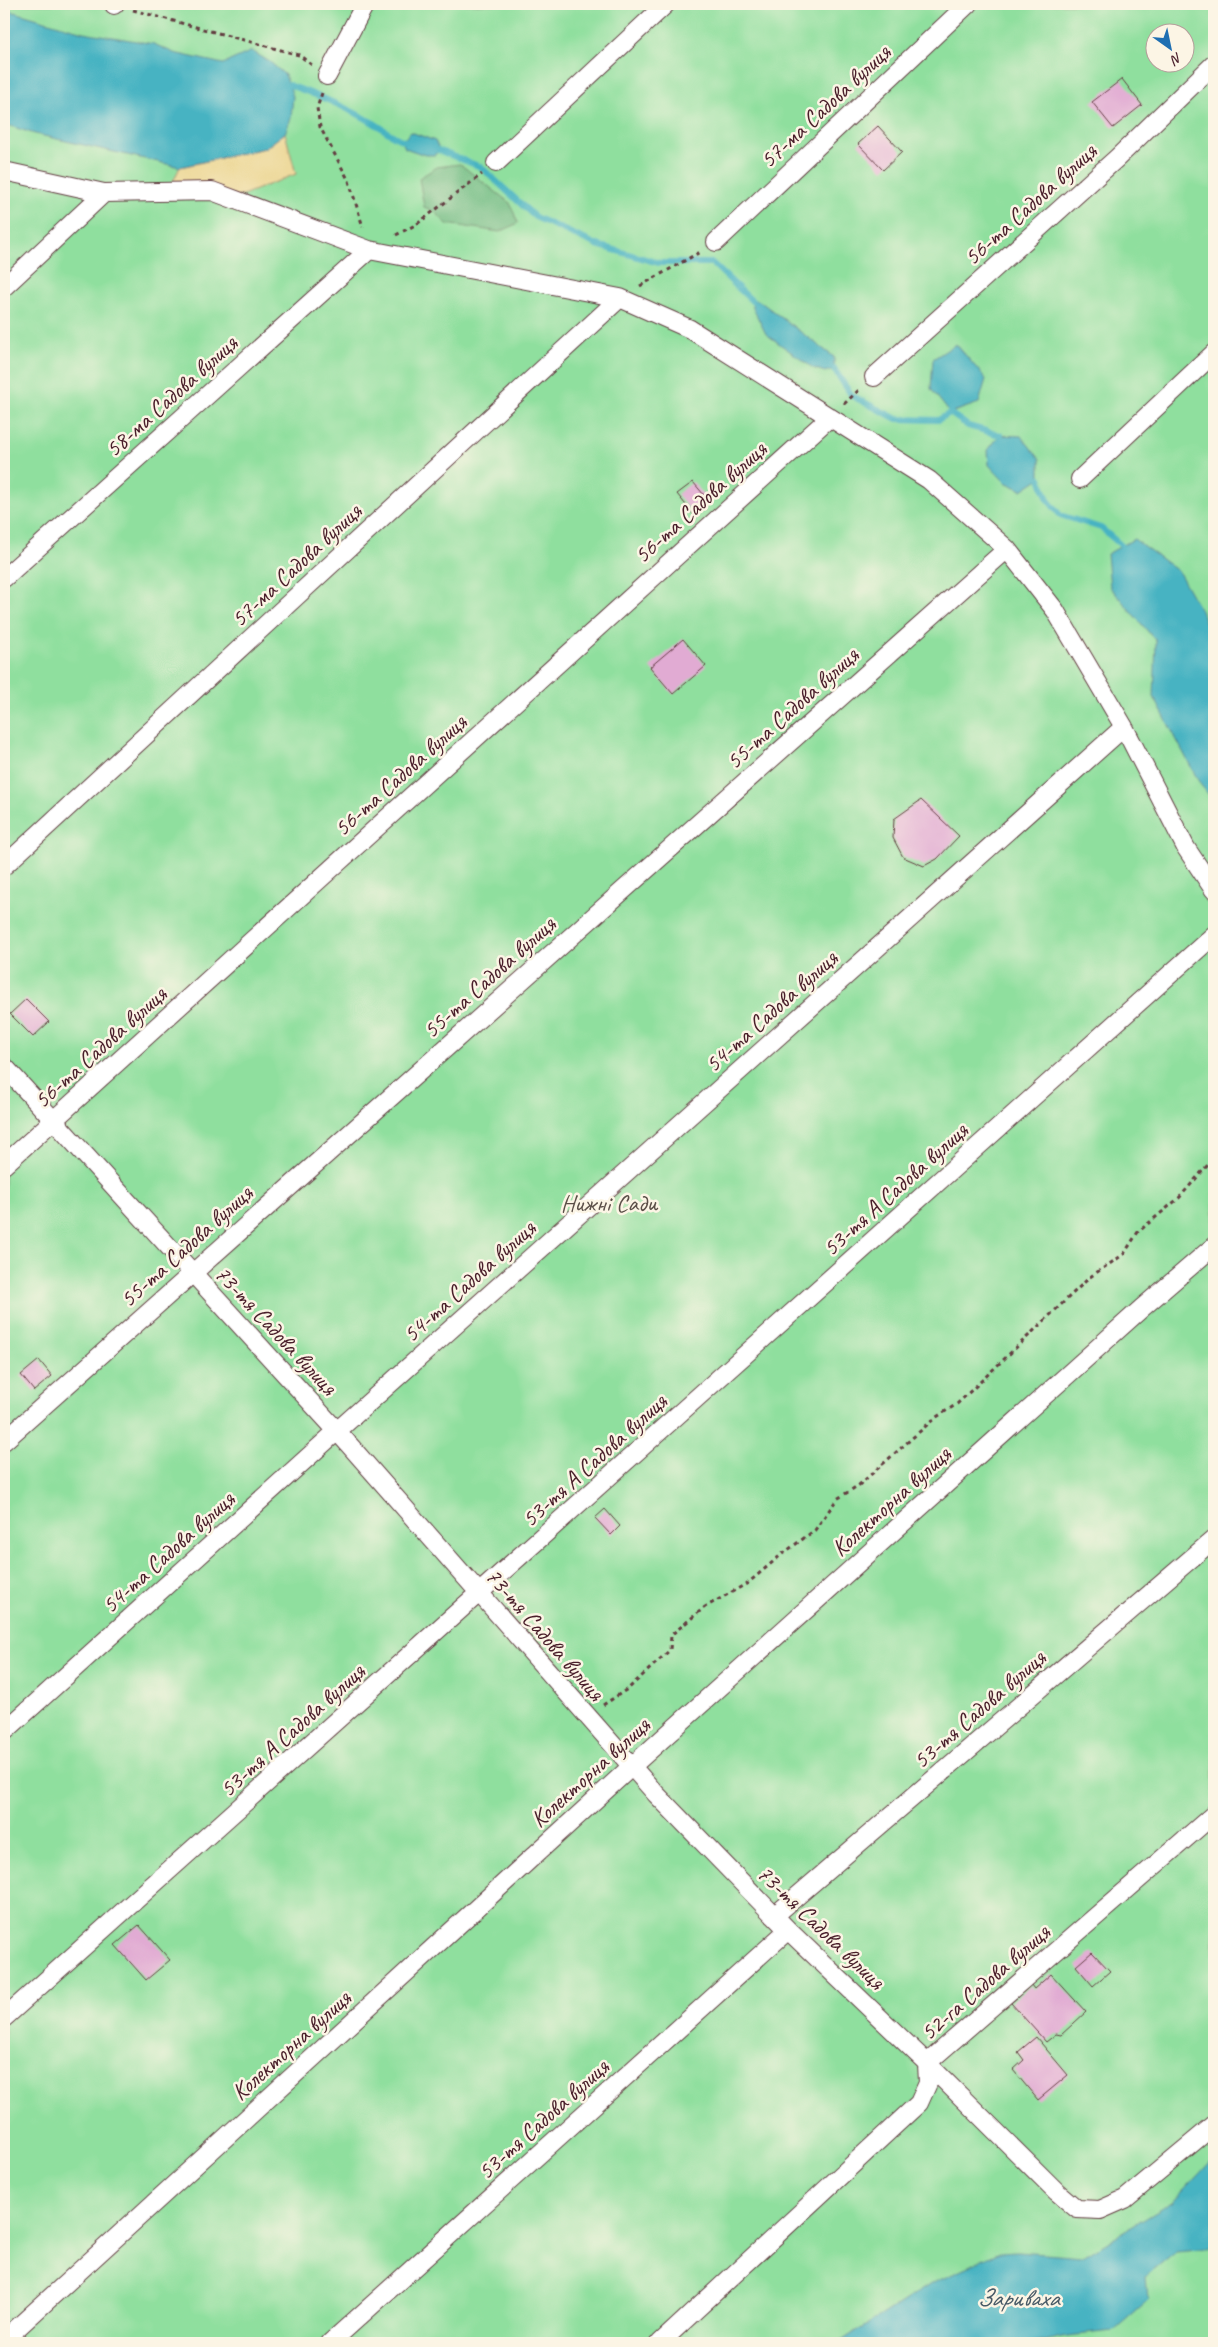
<svg xmlns="http://www.w3.org/2000/svg" width="1218" height="2347" font-family="Caveat,sans-serif">
<style>
.green{fill:#8fdf9e;stroke:#6c7f64;fill-rule:evenodd}
.forest{fill:#73be85;stroke:#5e6e58}
.sand{fill:#eeda9e;stroke:#9c7c64}
.water{fill:#46b3c2;stroke:#486976}
.lines{fill:none;stroke-linecap:round;stroke-linejoin:round}
.stream{stroke:#46b3c2;stroke-width:6}
.building{fill:#e1abd3}
.street-casing{stroke:#623c41;stroke-width:20}
.path{stroke:#623c41;stroke-width:3;stroke-dasharray:4 4;stroke-linecap:butt}
.street{stroke:#fff;stroke-width:18}
.labels{text-anchor:middle;stroke-width:5;stroke-linejoin:round;paint-order:stroke}
.street-label{font-size:24px;fill:#4a1f2b;stroke:#fcf5e5}
.park-label{font-size:24px;fill:#5b4f48;stroke:#fcf5e5}
.water-label{font-size:25px;font-style:italic;fill:#485a67;stroke:#fcf5e5}
</style>
<rect width="100%" height="100%" fill="#fcf5e5"/>
<filter id="ink" filterUnits="userSpaceOnUse"><feTurbulence type="fractalNoise" baseFrequency=".02" numOctaves="2"/><feDisplacementMap in="SourceGraphic" scale="10" xChannelSelector="R" yChannelSelector="G"/><feConvolveMatrix kernelMatrix="1 2 1 2 8 2 1 2 1" color-interpolation-filters="sRGB"/></filter>
<filter id="wash" filterUnits="userSpaceOnUse"><feTurbulence type="fractalNoise" baseFrequency=".0096" numOctaves="4" result="noise"/><feDisplacementMap in="SourceGraphic" scale="20" xChannelSelector="R" yChannelSelector="G"/><feGaussianBlur stdDeviation="1.12" result="paint"/><feColorMatrix in="noise" values="0 0 0 0 0 0 0 0 0 0 0 0 0 0 0 0 0 1.4 0 .05"/><feComposite in="paint" operator="in"/></filter>
<g filter="url(#wash)">
<rect width="100%" height="100%" fill="#eae0bc"/>
<path class="green" d="M4 4H1214V2343H4ZM1156 32H1186V62H1156Z"/>
<path class="forest" d="M460 164 510 203 518 223 500 232 447 224 434 211 424 207 419 178 437 167Z"/>
<path class="sand" d="M285 133 296 174 235 198 172 184 180 167 265 148Z"/>
<path class="water" d="M4 9 83 32 154 44 174 53 223 64 252 51 270 62 285 75 293 96 291 118 285 133 265 148 180 167 35 134 4 124Z
M411 132 435 141 439 149 435 155H425L405 148 402 141Z
M758 300 834 357V369L825 372 813 368 766 334 753 308 752 301Z
M956 344 986 379 979 403 950 413 931 389 933 359Z
M1000 435 1021 436 1040 459V478L1022 490 1005 482 989 465 988 450Z
M1134 539 1178 571 1201 611 1214 644V801L1200 784 1154 697 1156 641 1110 587 1107 554Z
M1214 2158V2245L1208 2248 1176 2251 1146 2276 1148 2300 1113 2331 1067 2336 1036 2343H838L935 2281 1000 2252 1018 2251 1083 2256 1173 2202Z"/>
<g class="lines">
<path class="stream" d="M289 85C317 95 344 106 370 121 384 128 395 140 411 143
M430 147 481 167 535 217 597 245 659 263H712L752 301
M834 369 852 396 897 419 938 420 950 413 968 426 1000 435
M1040 478 1048 500 1060 515 1101 528 1122 546"/>
</g>
<g id="blocks">
<path class="building" d="M1122 79 1142 105 1113 128 1092 102Z
M878 126 902 152 883 170 858 144Z
M693 482 710 502 694 515 677 494Z
M683 639 706 666 673 694 650 667Z
M921 800 959 836 937 859 924 866 903 857 893 838 894 819Z
M26 999 49 1022 33 1037 10 1014Z
M39 1360 52 1376 34 1391 21 1375Z
M605 1509 620 1526 611 1535 595 1518Z
M139 1925 170 1960 146 1980 115 1945Z
M1092 1952 1110 1971 1093 1986 1076 1966Z
M1051 1974 1086 2012 1061 2035 1056 2034 1046 2042 1011 2003 1031 1985 1034 1989Z
M1036 2037 1068 2075 1038 2100 1013 2070 1024 2060 1018 2052Z"/>
</g>
</g>
<g filter="url(#ink)">
<use href="#blocks" fill-opacity="0" stroke="#623c41" stroke-width="1"/>
<g class="lines">
<g class="street-casing">
<path id="street" d="M114 5 115 4
M327 76 365 4
M496 163 666 4
M4 171 104 193 212 191 369 250 620 298 690 329 929 480 1007 549 1055 610 1124 727 1186 848 1214 890
M716 242 968 4
M4 287 104 193
M874 377 1117 158 1214 64
M1080 479 1214 353
M4 578 369 250
M4 866 620 298
M4 1066 337 1431 656 1794 788 1930 927 2063 1057 2192 1077 2209 1100 2210 1125 2199 1214 2125
M4 1165 829 418
M4 1441 1007 549
M4 1732 337 1431 1124 727
M774 1916 1214 1539
M4 2018 1214 935
M4 2340 631 1767 1142 1308 1214 1246
M330 2343 788 1930
M660 2343 919 2103 928 2083 927 2063 1214 1814"/>
</g>
<path class="path" d="M133 10 299 55 312 65
M322 93 317 108 320 127 349 181 363 227
M396 235 417 224 482 174
M640 286 700 252
M844 404 861 388
M603 1705 629 1688 670 1650 671 1635 705 1607 748 1583 781 1555 815 1530 837 1499 859 1485 935 1418 957 1404 1090 1277 1124 1254 1138 1232 1179 1198 1214 1158"/>
<use href="#street" class="street"/>
</g>
</g>
<g class="labels">
<g class="street-label">
<text transform="translate(825 106) rotate(-43)" y="8">57-ма Садова вулиця</text>
<text transform="translate(1030 204) rotate(-42)" y="8">56-та Садова вулиця</text>
<text transform="translate(171 396) rotate(-42)" y="8">58-ма Садова вулиця</text>
<text transform="translate(700 502) rotate(-42)" y="8">56-та Садова вулиця</text>
<text transform="translate(296 565) rotate(-43)" y="8">57-ма Садова вулиця</text>
<text transform="translate(792 708) rotate(-42)" y="8">55-та Садова вулиця</text>
<text transform="translate(400 775) rotate(-42)" y="8">56-та Садова вулиця</text>
<text transform="translate(489 977) rotate(-42)" y="8">55-та Садова вулиця</text>
<text transform="translate(771 1011) rotate(-42)" y="8">54-та Садова вулиця</text>
<text transform="translate(100 1047) rotate(-42)" y="8">56-та Садова вулиця</text>
<text transform="translate(895 1189) rotate(-42)" y="8">53-тя А Садова вулиця</text>
<text transform="translate(186 1246) rotate(-42)" y="8">55-та Садова вулиця</text>
<text transform="translate(469 1281) rotate(-42)" y="8">54-та Садова вулиця</text>
<text transform="translate(276 1330) rotate(47)" y="8">73-тя Садова вулиця</text>
<text transform="translate(594 1460) rotate(-42)" y="8">53-тя А Садова вулиця</text>
<text transform="translate(891 1501) rotate(-42)" y="8">Колекторна вулиця</text>
<text transform="translate(168 1552) rotate(-42)" y="8">54-та Садова вулиця</text>
<text transform="translate(545 1634) rotate(49)" y="8">73-тя Садова вулиця</text>
<text transform="translate(979 1709) rotate(-41)" y="8">53-тя Садова вулиця</text>
<text transform="translate(292 1730) rotate(-42)" y="8">53-тя А Садова вулиця</text>
<text transform="translate(590 1772) rotate(-42)" y="8">Колекторна вулиця</text>
<text transform="translate(821 1927) rotate(44)" y="8">73-тя Садова вулиця</text>
<text transform="translate(985 1982) rotate(-41)" y="8">52-га Садова вулиця</text>
<text transform="translate(291 2045) rotate(-42)" y="8">Колекторна вулиця</text>
<text transform="translate(543 2119) rotate(-42)" y="8">53-тя Садова вулиця</text>
</g>
<g class="park-label">
<text x="609" y="1211">Нижні Сади</text>
</g>
<g class="water-label">
<text x="1018" y="2306">Зариваха</text>
</g>
</g>
<rect width="1218" height="2347" fill="none" stroke="#fcf5e5" stroke-width="20"/>
<g transform="translate(1170 48) rotate(147)"><circle r="24" fill="#fcf5e5" stroke="#b59f9b"/>
<path d="M0-4L9 19L0 12L-9 19Z" fill="#1f6fb2"/>
<text y="-8" font-size="14" font-weight="bold" text-anchor="middle" fill="#4a1f2b">N</text>
</g>
</svg>
